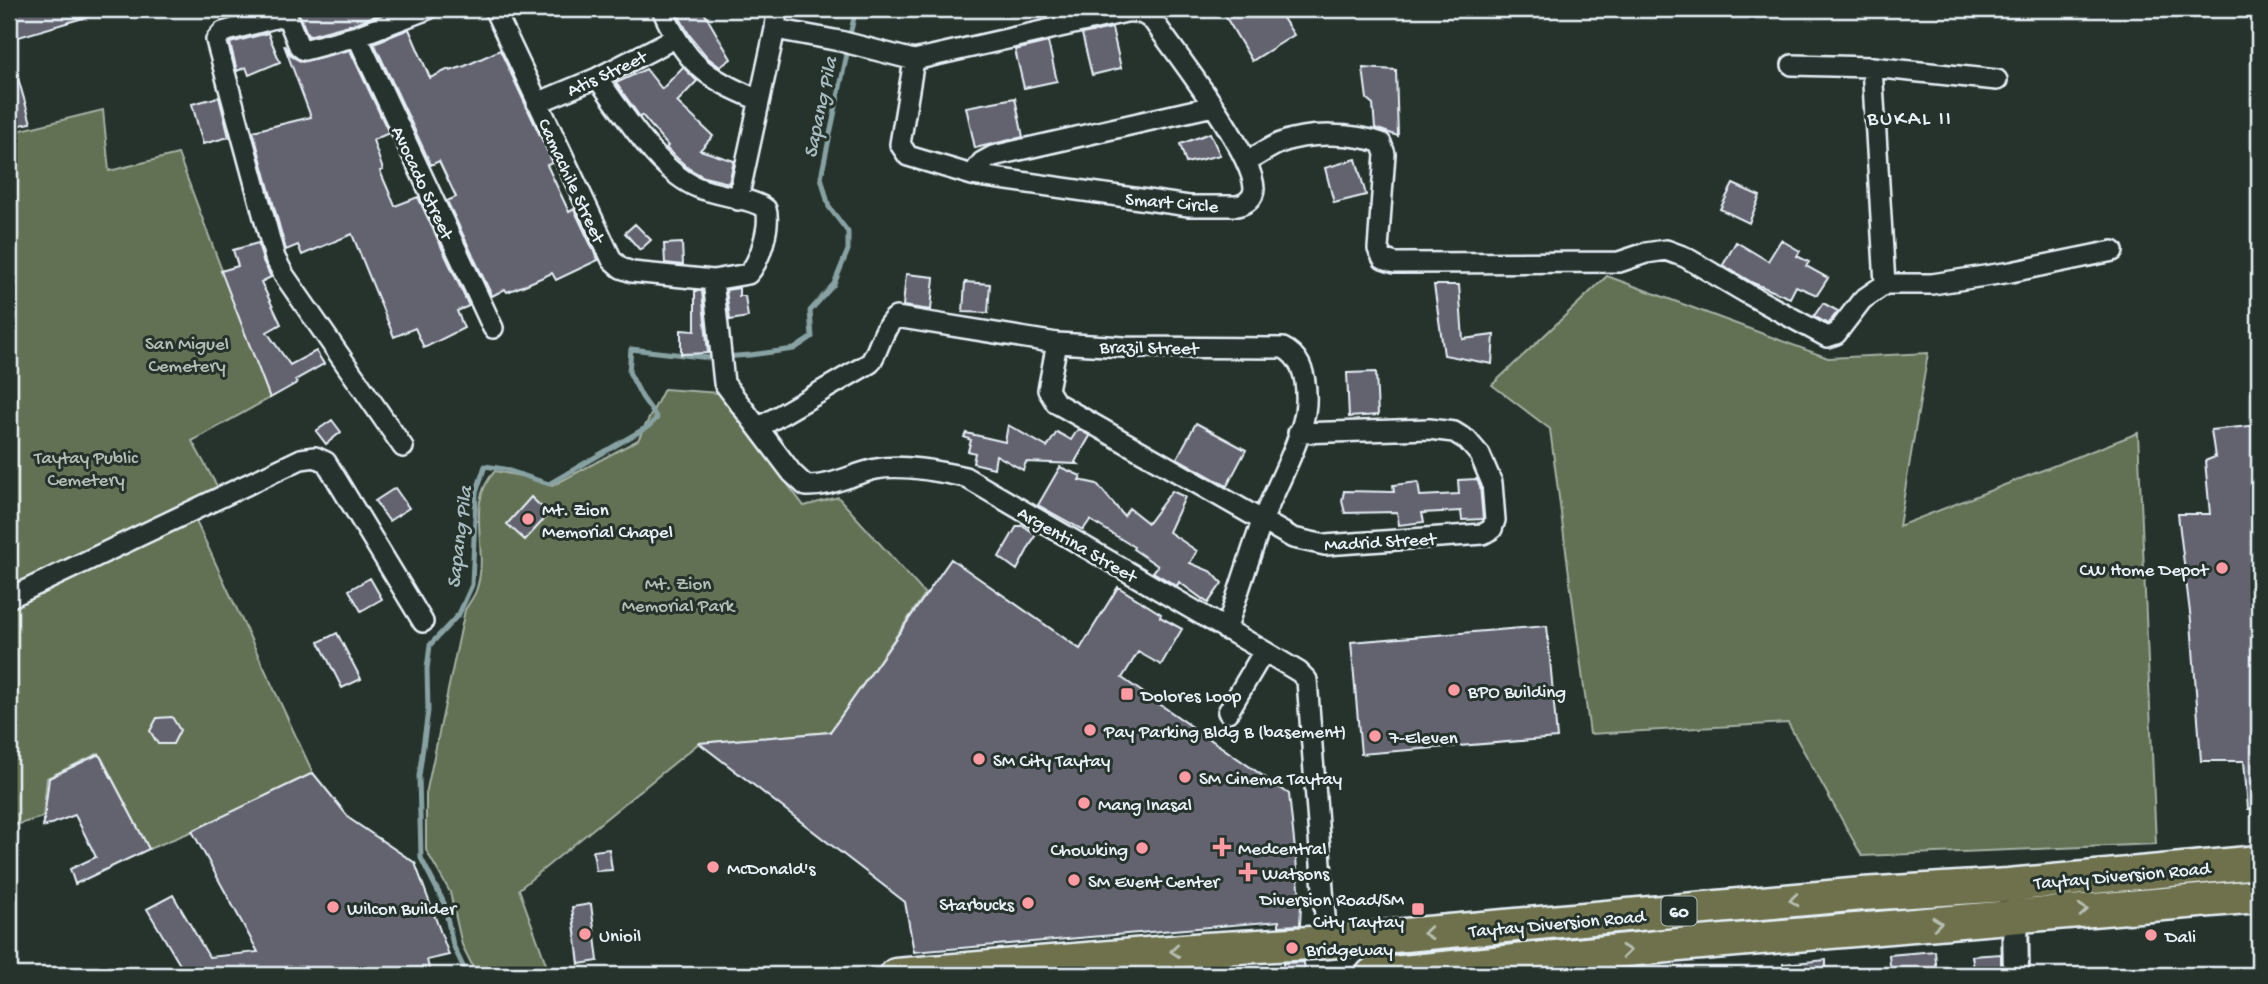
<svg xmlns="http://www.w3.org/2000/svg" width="2268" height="984" font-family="'Gochi Hand',sans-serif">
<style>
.green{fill:#627152;stroke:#a5b1a5;stroke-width:2}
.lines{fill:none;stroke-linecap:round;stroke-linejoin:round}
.stream{stroke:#88a2a4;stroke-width:5}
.building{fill:#636370;stroke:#e8f1f8;stroke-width:2}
.minor-casing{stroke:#e8f1f8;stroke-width:24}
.tertiary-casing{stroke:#e8f1f8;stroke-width:30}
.primary-casing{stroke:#e8f1f8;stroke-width:37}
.minor{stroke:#26332d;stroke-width:19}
.tertiary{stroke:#26332d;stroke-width:24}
.primary{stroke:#6e714b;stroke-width:32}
.oneway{stroke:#b7beb3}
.poi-dot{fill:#ff9aa2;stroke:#26332d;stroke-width:2.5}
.labels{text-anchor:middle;stroke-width:6;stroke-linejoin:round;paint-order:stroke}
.shield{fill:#26332d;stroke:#aeb8bb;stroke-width:2}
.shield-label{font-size:18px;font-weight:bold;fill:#e8f1f8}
.street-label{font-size:19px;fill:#e8f1f8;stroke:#26332d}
.park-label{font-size:19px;fill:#b2beb6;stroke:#26332d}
.poi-label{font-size:19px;fill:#e8f1f8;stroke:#26332d;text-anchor:start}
.water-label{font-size:21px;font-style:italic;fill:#a8bcc0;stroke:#26332d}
.neighbourhood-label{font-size:21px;letter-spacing:2px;fill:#e8f1f8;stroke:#26332d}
</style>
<rect width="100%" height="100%" fill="#26332d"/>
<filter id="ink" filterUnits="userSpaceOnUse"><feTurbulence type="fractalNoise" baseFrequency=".0143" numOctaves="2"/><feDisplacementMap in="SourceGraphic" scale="14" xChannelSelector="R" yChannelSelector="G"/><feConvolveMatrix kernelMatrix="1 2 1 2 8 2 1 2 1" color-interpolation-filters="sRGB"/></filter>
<g filter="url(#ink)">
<path class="green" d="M103 110 109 171 178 154 270 398 192 441 218 488 188 504 313 773 193 831 149 849 99 753 47 778 43 817 9 827V133Z
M1607 276 1828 358 1928 353 1899 526 2138 433 2156 844 1862 856 1788 723 1590 734 1550 429 1492 385Z
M664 389 719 393 804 506 838 497 925 594 830 732 699 743 519 889 550 975H477L462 945 450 892 426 850V794L465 610C468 604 474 597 476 591 491 550 463 505 495 471L531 478 552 486 638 440Z"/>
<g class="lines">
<path class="stream" d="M849 39 856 9
M467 975 453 945 444 903 421 858 419 776 428 711 427 669 430 645 459 614 472 585 476 493 485 466 504 469 549 484 649 426 657 418 642 397 629 372 631 349 710 358 750 355 794 349 812 337 810 311 834 284 848 250V232L829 207 821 177 848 49"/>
</g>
<path class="building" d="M9 9H100V13L9 40Z
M297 9H394L353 24 308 36Z
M675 9H702L731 59 720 67 707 57 690 36Z
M1221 9H1277L1294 35 1252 61Z
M1112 28 1121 68 1092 75 1082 34Z
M409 29 430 78 449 69 450 71 465 66 500 50 553 163 547 165 569 212 574 209 598 260 556 280 552 273 525 285 507 292 505 289 492 296 447 201 456 197 439 161 431 165 374 43Z
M268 33 280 62 249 75 246 67 237 71 230 43Z
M1048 42 1057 81 1024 88 1015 50Z
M284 45 291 56 302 62 350 50 389 133 373 140 383 170 380 171 395 206 418 197 469 306 457 311 464 328 424 348 415 328 394 337 352 234 302 255 298 245 286 250 253 131 311 117Z
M9 61H13L31 123 9 127Z
M683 67 697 81 677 102 713 136 700 150 734 161 729 183 704 177 688 168 666 148 668 146 642 115 640 117 616 83 646 69 662 89Z
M1363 68 1396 70 1398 136 1375 128 1373 104 1367 99Z
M219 97 229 137 203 144 192 104Z
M1015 98 1023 137 975 148 966 107Z
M1210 133 1220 155 1186 163 1180 144Z
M1356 159 1366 195 1334 203 1325 168Z
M1733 184 1760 196 1749 223 1720 209Z
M635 224 651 240 640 250 625 233Z
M1781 240 1800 251 1797 256 1809 262 1806 266 1828 278 1817 295 1796 286 1790 298 1753 283 1723 265 1736 242 1768 261Z
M258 243 263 261 271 277 261 282 281 324 267 332 290 365 316 351 324 364 295 380 297 383 270 398 221 271 238 266 233 250Z
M682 243 683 265 665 263 664 244Z
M906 274 934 277 931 310 903 306Z
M965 282 990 284 988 313 963 312Z
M1434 285H1459L1463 339 1494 335 1492 364 1444 355Z
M739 288V296H745L748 317 730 320 726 290Z
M695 291H702L708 353 681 354V330L695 331Z
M1823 303 1838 311 1828 324 1814 316Z
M1376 372 1378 415 1349 417 1347 373Z
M332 420 341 432 326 444 316 431Z
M1196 423 1246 450 1227 486 1177 458Z
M1008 425 1047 447 1057 432 1071 440 1078 429 1090 436 1075 462 1078 464 1026 462 1023 470 996 455 994 468 973 463 975 453 968 451 971 440 964 437 966 433 1005 442Z
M2259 425V809H2248L2244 761H2201L2191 621 2178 514H2210L2205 461 2215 457 2211 430Z
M1060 467 1081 476 1079 480 1097 484 1124 516 1129 508 1148 523 1172 491 1185 497 1169 532 1197 551 1190 563 1212 572 1222 583 1208 603 1179 582 1177 586 1153 572 1158 566 1133 549 1134 547 1090 520 1083 530 1038 505Z
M1477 479 1480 486 1483 519 1462 520 1461 511 1422 513 1424 522 1399 525 1397 512 1345 513 1342 501 1344 491 1394 492 1393 485 1418 482 1420 496 1459 494 1458 480Z
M395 488 409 508 389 521 375 501Z
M531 497 549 514 525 540 507 524Z
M1017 526H1023L1036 534 1017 570 999 557Z
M951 559 1080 649 1118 587 1161 614 1160 617 1182 629 1161 665 1138 652 1122 678 1289 794 1301 906 1300 925 1279 926V921L914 952 905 902 699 743 830 732Z
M370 578 382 599 361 611 349 590Z
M1547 626 1557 738 1361 754 1351 642Z
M337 633 361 679 342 688 319 642Z
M172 717 180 730 173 744H158L150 731 157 718Z
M99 754 149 849 75 884 70 869 96 857 75 815 43 827 49 778Z
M313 773 350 819 415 863 449 955 427 960 430 972 358 975H222L217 967 204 975H186L147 909 173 895 209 957 258 952 192 831Z
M609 849 612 870 596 871 593 851Z
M591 904 598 961 579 964 572 907Z
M1935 951 1937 975H1891L1889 955Z
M2001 954V975H1975L1972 956Z
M1826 960V975H1783V964Z
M1304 962 1305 975H1284L1283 963Z"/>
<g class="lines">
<g class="minor-casing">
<path id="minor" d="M284 9 299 46 304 50 357 36 428 9
M494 9 612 260 621 268 632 272 713 280 748 274C760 262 771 225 766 209 755 199 716 195 699 188 657 171 624 113 597 78
M662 9C685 63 705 78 759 100
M286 15 223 32 216 40 275 258 284 275 403 447
M775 29 840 41 914 60 1126 12C1139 11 1145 14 1154 22 1178 56 1252 151 1254 188 1254 199 1246 204 1237 206H1189L972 175 908 156 900 144 914 60
M357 36 493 328
M1872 67 1997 80
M537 103 597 78 675 38
M1246 162C1257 156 1268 148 1280 143 1307 132 1354 133 1381 143L1385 154 1378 249 1383 259 1395 263 1619 262 1646 253 1666 250 1685 257 1748 294 1827 337 1836 334 1862 300 1885 284 1872 67 1792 65
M972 175 982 162 993 156 1213 106
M738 200 775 29 777 9
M713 280 724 383 792 473 806 486C831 487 852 474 876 469 902 464 938 471 965 477L1264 651 1299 672 1307 680 1327 942
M1885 284H1932L2011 272 2113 251
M1057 343 1048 390 1056 403 1293 538 1325 545 1483 534 1492 529 1495 520 1492 483 1480 455 1467 440 1454 432 1429 429 1298 433
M758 428 870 363C880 349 882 328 896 317L1057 343 1124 347 1283 348C1304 358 1307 382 1306 404 1304 437 1276 486 1263 519 1250 555 1238 593 1226 630
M9 598 301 459 315 457 326 462 423 622
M1228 712 1264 651"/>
</g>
<g class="tertiary-casing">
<path id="tertiary" d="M2011 900 2015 918 2016 975"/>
</g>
<g class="primary-casing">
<path id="primary" d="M896 975 1206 949 1327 942 1862 894 2008 885 2259 862
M1372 975 1689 944 2259 896"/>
</g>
<use href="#minor" class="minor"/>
<use href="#tertiary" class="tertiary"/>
<use href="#primary" class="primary"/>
</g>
<defs><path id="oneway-chevron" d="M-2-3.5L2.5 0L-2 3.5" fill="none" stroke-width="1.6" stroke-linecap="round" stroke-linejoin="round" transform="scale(1.75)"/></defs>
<g class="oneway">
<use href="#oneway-chevron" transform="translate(1794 900) rotate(175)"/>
<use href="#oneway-chevron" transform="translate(2083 910) rotate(-5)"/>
<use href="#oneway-chevron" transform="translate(1937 923) rotate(-5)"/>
<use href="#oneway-chevron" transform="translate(1428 933) rotate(175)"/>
<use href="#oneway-chevron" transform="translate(1175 951) rotate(175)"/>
<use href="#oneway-chevron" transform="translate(1626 951) rotate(-6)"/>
</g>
</g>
<g class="poi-dot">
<circle cx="528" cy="519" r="7"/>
<circle cx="2222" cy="568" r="7"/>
<circle cx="1454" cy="690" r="7"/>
<rect x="1120" y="687" width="14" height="14" rx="3.5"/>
<circle cx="1090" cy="730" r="7"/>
<circle cx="1375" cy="736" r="7"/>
<circle cx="979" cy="759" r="7"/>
<circle cx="1185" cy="777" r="7"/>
<circle cx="1084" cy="803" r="7"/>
<path d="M1218.5 836.5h7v7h7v7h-7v7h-7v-7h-7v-7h7z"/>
<circle cx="1142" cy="848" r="7"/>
<circle cx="713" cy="867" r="7"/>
<path d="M1244.5 861.5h7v7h7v7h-7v7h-7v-7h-7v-7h7z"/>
<circle cx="1074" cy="880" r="7"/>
<circle cx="1028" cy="903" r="7"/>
<circle cx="333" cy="907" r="7"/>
<rect x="1411" y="902" width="14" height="14" rx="3.5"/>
<circle cx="585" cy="934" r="7"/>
<circle cx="2151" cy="935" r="7"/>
<circle cx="1292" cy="948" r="7"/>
</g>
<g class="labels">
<rect class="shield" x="1661.5" y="896.5" width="35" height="29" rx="5"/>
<g class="shield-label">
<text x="1679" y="917">60</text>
</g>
<g class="street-label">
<text transform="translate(606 72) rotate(-25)" y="7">Atis Street</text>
<text transform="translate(573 180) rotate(65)" y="7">Camachile Street</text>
<text transform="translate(424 182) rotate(65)" y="7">Avocado Street</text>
<text transform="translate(1172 201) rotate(5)" y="7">Smart Circle</text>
<text transform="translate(1149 346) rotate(1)" y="7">Brazil Street</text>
<text transform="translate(1380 540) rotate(-3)" y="7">Madrid Street</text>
<text transform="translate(1078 543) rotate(30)" y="7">Argentina Street</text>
<text transform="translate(2122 874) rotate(-5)" y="7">Taytay Diversion Road</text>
<text transform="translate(1557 922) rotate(-5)" y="7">Taytay Diversion Road</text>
</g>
<g class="park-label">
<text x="187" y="349">San Miguel<tspan x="187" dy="22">Cemetery</tspan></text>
<text x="86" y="463">Taytay Public<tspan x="86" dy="22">Cemetery</tspan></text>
<text x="678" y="589">Mt. Zion<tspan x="678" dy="22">Memorial Park</tspan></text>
</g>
<g class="poi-label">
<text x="542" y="515">Mt. Zion<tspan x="542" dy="22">Memorial Chapel</tspan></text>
<text x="2208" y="575" text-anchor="end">CW Home Depot</text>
<text x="1468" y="697">BPO Building</text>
<text x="1141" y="701">Dolores Loop</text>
<text x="1104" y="737">Pay Parking Bldg B (basement)</text>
<text x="1389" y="743">7-Eleven</text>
<text x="993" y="766">SM City Taytay</text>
<text x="1199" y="784">SM Cinema Taytay</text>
<text x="1098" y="810">Mang Inasal</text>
<text x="1238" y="854">Medcentral</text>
<text x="1128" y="855" text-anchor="end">Chowking</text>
<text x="727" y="874">McDonald's</text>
<text x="1262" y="879">Watsons</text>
<text x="1088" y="887">SM Event Center</text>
<text x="1404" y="905" text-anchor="end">Diversion Road/SM<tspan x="1404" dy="22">City Taytay</tspan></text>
<text x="1014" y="910" text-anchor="end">Starbucks</text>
<text x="347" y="914">Wilcon Builder</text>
<text x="599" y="941">Unioil</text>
<text x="2165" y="942">Dali</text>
<text x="1306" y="955">Bridgeway</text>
</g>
<g class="water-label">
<text transform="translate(819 107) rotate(-78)" y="7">Sapang Pila</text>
<text transform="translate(458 537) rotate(-83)" y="7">Sapang Pila</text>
</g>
<g class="neighbourhood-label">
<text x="1910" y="124">BUKAL II</text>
</g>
</g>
<rect width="2268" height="984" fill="none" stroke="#26332d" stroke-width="35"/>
<rect x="18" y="18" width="2233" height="949" fill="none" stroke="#e8f1f8" stroke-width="2.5" filter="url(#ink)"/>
</svg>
